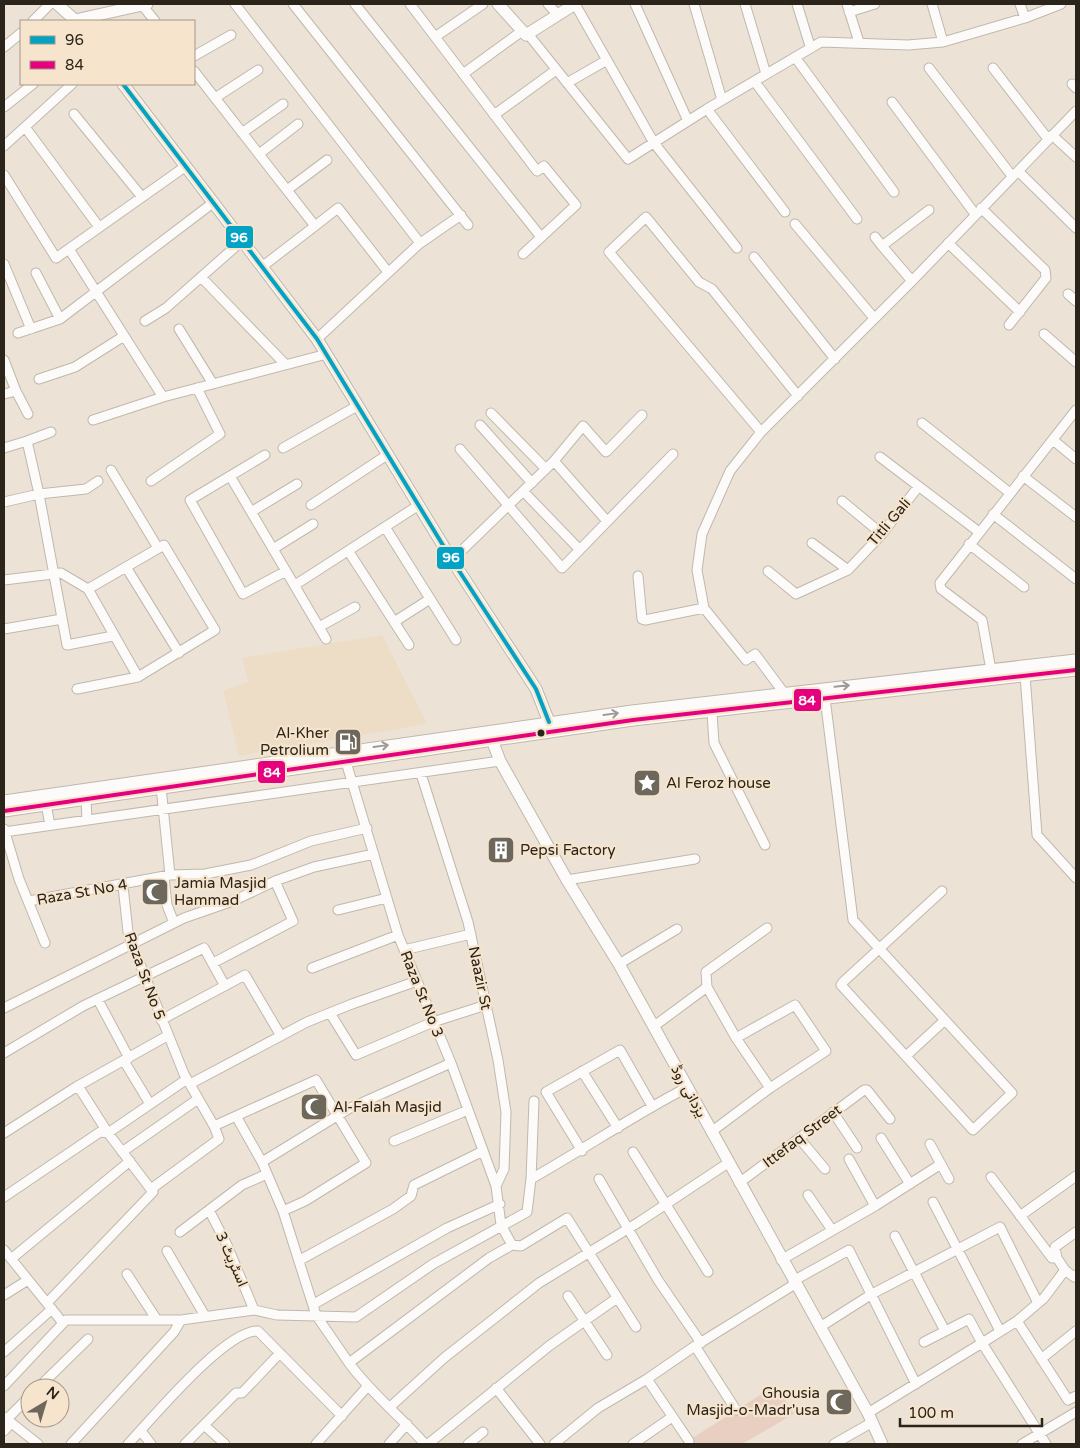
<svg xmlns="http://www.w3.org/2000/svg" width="1080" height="1448" font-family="'Varela Round',Vazirmatn,sans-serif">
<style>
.built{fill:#eddcc6}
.green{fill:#e9cfc2}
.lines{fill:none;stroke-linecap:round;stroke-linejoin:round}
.street-casing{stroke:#bfb8ae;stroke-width:11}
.secondary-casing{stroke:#bfb8ae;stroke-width:13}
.street{stroke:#fcfbf9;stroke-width:9}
.secondary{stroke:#fcfbf9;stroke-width:11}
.bus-1-casing{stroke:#f6e4cc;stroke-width:8}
.bus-2-casing{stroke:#f6e4cc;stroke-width:8}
.bus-1{stroke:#02a2c5;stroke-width:4}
.bus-2{stroke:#e5007d;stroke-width:4}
.oneway{stroke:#9e9a95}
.bus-dot{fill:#2a241b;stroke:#f6e4cc;stroke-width:2}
.labels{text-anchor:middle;stroke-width:4.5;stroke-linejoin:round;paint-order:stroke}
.street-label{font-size:15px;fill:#2a241b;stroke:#f6e4cc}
.poi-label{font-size:15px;fill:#2a241b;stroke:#f6e4cc;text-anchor:start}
.line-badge{stroke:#f6e4cc;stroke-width:2}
.badge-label{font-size:14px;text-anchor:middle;font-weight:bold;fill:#fff}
</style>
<rect width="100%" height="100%" fill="#ece3d6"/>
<path class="built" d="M382 635 427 724 239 756 223 690 248 682 242 658Z"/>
<path class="green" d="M776 1385 794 1414 742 1444H683Z"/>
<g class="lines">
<g class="street-casing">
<path id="street" d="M235 4 420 243
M293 4 468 225
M355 4 541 237
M410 4 537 171 544 166 576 205 523 254
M548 4 558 15
M575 4 654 143 737 248
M635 4 688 121
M694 4 722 100
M745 4 766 74
M797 4 810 46
M847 4 859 42
M932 4 943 42
M1020 4 1025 18
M142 5 155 21
M849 12 875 4
M33 21 50 4
M528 34 628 159 707 109 821 42 908 45 943 42 1025 18 1061 4
M435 37 483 4
M4 47 21 33
M194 56 231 35
M795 57 894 192
M929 68 1012 176
M993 68 1048 139
M194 71 315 226 263 266
M463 74 522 31
M755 82 857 219
M567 83 607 60
M1072 84 1076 88
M215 98 258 70
M892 102 975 214
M4 107 33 84
M707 109 785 212
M74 114 142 197
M494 115 556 70
M25 127 99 227
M242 133 283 104
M1052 135 1076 157
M4 146 72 84
M259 154 298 124
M1018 171 1076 228
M4 175 56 258 186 166
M287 190 327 160
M981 208 1045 270 1046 278 1009 325
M795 224 874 318
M315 226 338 208 388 272
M875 237 882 246
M948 243 1020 312
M69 249 163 397 327 354
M754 257 835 359
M4 264 31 329
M36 273 60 319
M201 277 285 364
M912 281 882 246 929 210
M1068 294 1076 301
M145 321 166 308 243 240
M179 329 213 384
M18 333 60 319 214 202
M1044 334 1076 362
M317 339 419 244 461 215
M4 360 16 391 4 394
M39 379 75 367 124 336
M16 391 28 414
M491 413 546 469
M93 420 163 397
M922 423 1010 493
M480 425 532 483
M761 432 609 252 646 217 699 282 712 289 798 396
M1053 440 1076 459
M27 441 51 432
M4 448 27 441 39 494 86 489 98 481
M283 448 357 406
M460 449 562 568 673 454
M265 455 190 500 243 594 286 571
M880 457 979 532
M554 461 606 520
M111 470 158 548
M230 476 326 639
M1023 476 1076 517
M151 481 220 434 197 388
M524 492 579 549
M842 501 882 534
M4 502 39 494 67 645 113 636
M311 505 387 455
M251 512 297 484
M993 514 1076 579
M385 527 456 640
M812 543 848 570
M969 544 1024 587
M273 549 313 524
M349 552 409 645
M452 560 554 461 583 426 606 452 642 415
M126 567 179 653
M768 571 796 594 848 570 882 534 918 487
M638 576 642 619 645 620 704 608
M4 580 61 573 88 589 138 677 215 630 164 545 88 589
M295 585 419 505
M394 622 430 599
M319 627 355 607
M4 629 62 619
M991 670 982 620 941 589 940 583 1076 410
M1025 675 1037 835 1076 878
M77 689 138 677
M784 693 755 654 746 660 704 608 697 570 702 534 730 471 761 432 912 281 1076 111
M825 698 853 920 1012 1093 973 1130 841 985 843 982 942 891
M712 713 714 743 765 845
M346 762 398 935 451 1063 496 1186 501 1225 512 1245
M421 774 468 922 498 1060 506 1112 504 1169 496 1186
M161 787 170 875
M86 799 87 820
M46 804 50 825
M4 829 19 879 45 943
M4 832 500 761
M164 877 167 905 174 923
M567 880 695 859
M123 886 128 932 132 944 184 1074 214 1126 236 1116
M29 901 170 875 205 874 251 865 311 841 367 828
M338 910 387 898
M404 950 471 934
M213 963 293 921 275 881
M619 964 677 929
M312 968 398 935
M707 987 706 972 767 928
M98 1000 129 1058
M4 1008 184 918 233 901 275 881 314 867 374 854
M330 1013 356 1055 433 1022 486 1005
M161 1020 245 975 281 1036
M653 1027 707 987 736 1038 770 1088 711 1132
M736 1038 795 1005 826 1051 770 1088
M4 1053 83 1006 204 948 225 986
M906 1056 945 1020
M124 1061 150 1104
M451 1063 350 1108 262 1162 283 1211 316 1315 349 1363 489 1258 512 1245 521 1246 567 1218 636 1327
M582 1071 618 1128
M190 1084 307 1022 352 1004 417 981
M78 1086 108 1133 187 1079
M833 1112 857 1148
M4 1133 76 1087 167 1036
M799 1138 825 1169
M881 1138 910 1184
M394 1141 468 1110
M930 1144 949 1179
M582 1151 546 1092 620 1050 652 1106
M122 1152 198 1099
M633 1152 708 1272
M849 1159 875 1206
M262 1162 236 1116 316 1080 366 1163 305 1201 283 1211
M991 1177 1052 1258H1057
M531 1179 534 1101
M599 1179 658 1280 701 1343
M739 1183 864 1090H867L890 1119
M151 1189 219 1139 214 1126
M808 1195 832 1230
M4 1197 100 1132 108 1133 153 1192 47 1303
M933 1202 1000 1331
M209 1210 227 1245 254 1310
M1020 1216 1076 1176
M180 1232 242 1185 267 1174
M895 1236 945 1331
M4 1250 63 1323
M167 1251 205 1316
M11 1259 130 1161
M300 1260 393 1209 411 1196 414 1185 483 1151
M781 1260 875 1206 941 1164
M1065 1270 1074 1277 1076 1275
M127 1274 157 1320
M793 1281 849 1250 916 1384
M4 1295 28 1280
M568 1296 607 1355
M314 1304 447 1228 500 1204
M1017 1321 1068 1400 1076 1396
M820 1327 872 1294 1000 1227 1038 1303
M4 1352 52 1309
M1041 1359 1076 1331
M349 1363C371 1393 400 1416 425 1444
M4 1386 66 1320H181L254 1310 277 1315 356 1317 433 1264 527 1212 531 1179C584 1149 634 1115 688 1087
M38 1388 88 1339
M496 1388 540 1444
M390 1407 444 1358 539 1283 639 1222 728 1163
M736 1410 695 1346 795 1284
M868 1413 982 1343 969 1319 924 1342
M4 1417 38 1444
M6 1420 30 1396
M204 1425 225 1444
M4 1431 11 1423
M141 1431 151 1444
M689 1441 647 1379 695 1346
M71 1444 174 1332 181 1320
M128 1444C152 1419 225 1330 258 1331L342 1416
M185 1444 236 1393H242L280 1353
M316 1444 367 1387
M389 1444 407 1424
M428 1444 549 1346 617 1298
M468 1444 483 1432
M554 1444 598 1408 647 1379
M633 1444 672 1417
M834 1444 871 1423
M1022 1444 1076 1412
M1046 1444 982 1343 1017 1321 1044 1298 1065 1270 1057 1258 1055 1247 1076 1232"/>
</g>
<g class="secondary-casing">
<path id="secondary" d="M57 4 76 21
M498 4 526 35 575 4
M75 20 147 4
M123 84 317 339 452 560 536 689 549 722
M492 740 500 761 567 880 619 964 868 1413 882 1444
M4 801 632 711 1076 660
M4 811 633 720 1076 670"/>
</g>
<use href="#street" class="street"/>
<use href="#secondary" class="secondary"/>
<g class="bus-1-casing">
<path id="bus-1" d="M123 84 317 339 452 560 536 689 549 722"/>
</g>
<g class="bus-2-casing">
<path id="bus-2" d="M4 811 633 720 1076 670"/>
</g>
<use href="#bus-1" class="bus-1"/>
<use href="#bus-2" class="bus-2"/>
</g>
<defs><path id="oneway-shaft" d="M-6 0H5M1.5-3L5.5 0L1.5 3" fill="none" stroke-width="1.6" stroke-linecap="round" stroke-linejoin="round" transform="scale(1.25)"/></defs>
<g class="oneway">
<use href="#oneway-shaft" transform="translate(842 686) rotate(-6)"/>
<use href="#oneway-shaft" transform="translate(611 714) rotate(-8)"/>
<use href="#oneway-shaft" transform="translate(381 746) rotate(-8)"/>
</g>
<defs>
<g id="fuel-square" transform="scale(1.4375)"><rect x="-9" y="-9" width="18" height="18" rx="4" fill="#6e675c" stroke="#f6e4cc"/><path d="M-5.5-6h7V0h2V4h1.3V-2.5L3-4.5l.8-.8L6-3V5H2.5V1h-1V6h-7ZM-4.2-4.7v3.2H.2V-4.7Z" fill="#fff"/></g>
<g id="sight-square" transform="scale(1.4375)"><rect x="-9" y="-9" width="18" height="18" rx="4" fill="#6e675c" stroke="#f6e4cc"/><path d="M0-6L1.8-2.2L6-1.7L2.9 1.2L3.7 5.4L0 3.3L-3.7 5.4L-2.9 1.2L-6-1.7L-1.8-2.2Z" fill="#fff"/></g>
<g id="building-square" transform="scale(1.4375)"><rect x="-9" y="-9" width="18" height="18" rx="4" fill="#6e675c" stroke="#f6e4cc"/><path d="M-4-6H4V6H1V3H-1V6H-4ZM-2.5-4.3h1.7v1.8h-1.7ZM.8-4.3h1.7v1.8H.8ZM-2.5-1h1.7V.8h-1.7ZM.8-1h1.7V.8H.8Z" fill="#fff"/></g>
<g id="mosque-square" transform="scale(1.4375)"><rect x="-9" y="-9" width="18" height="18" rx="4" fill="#6e675c" stroke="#f6e4cc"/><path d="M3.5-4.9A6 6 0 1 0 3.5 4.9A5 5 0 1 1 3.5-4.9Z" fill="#fff"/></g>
</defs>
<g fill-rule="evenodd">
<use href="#fuel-square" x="348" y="742"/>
<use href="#sight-square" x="647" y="783"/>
<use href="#building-square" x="501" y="850"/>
<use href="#mosque-square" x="155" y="892"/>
<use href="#mosque-square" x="314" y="1107"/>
<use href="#mosque-square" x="839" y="1402"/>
</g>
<circle class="bus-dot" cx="541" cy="733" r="4.5"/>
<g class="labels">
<g class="street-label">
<text transform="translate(889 522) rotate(-50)" y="5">Titli Gali</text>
<text transform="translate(82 892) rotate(-10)" y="5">Raza St No 4</text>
<text transform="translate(145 976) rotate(70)" y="5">Raza St No 5</text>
<text transform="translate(480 978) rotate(78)" y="5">Naazir St</text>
<text transform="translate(422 994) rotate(68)" y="5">Raza St No 3</text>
<text transform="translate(689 1091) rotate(61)" y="5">یزدانی روڈ</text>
<text transform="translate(802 1136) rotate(-37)" y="5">Ittefaq Street</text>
<text transform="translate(232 1259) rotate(66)" y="5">اسٹریٹ 3</text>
</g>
<g class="poi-label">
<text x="329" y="738" text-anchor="end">Al-Kher<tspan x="329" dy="17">Petrolium</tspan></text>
<text x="666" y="788">Al Feroz house</text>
<text x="520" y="855">Pepsi Factory</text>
<text x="174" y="888">Jamia Masjid<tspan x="174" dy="17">Hammad</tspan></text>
<text x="333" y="1112">Al-Falah Masjid</text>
<text x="820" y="1398" text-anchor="end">Ghousia<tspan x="820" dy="17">Masjid-o-Madr'usa</tspan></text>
</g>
</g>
<g class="line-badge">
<rect x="225" y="225" width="29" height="24" rx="5" fill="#02a2c5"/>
<rect x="436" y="546" width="29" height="24" rx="5" fill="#02a2c5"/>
<rect x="793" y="688" width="29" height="24" rx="5" fill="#e5007d"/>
<rect x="257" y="760" width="29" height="24" rx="5" fill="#e5007d"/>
</g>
<g class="badge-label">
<text x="239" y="242">96</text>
<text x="451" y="562">96</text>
<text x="807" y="705">84</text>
<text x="272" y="777">84</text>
</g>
<rect width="1080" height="1448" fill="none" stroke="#2a241b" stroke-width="10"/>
<rect x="20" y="20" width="175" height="65" fill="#f6e4cc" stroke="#a49785"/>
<rect x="30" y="36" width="25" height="8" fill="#02a2c5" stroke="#a49785"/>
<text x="65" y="45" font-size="15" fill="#2a241b">96</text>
<rect x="30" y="61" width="25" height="8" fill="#e5007d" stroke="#a49785"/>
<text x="65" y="70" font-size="15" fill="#2a241b">84</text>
<g transform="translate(45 1403) rotate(38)"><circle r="24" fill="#f6e4cc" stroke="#a49785"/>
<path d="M0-4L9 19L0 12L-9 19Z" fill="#6e675c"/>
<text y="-8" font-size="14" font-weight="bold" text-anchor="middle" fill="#2a241b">N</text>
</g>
<path d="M900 1418v8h142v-8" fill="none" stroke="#2a241b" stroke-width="2.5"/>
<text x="908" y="1418" font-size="15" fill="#2a241b" stroke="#f6e4cc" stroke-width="4" paint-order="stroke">100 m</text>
</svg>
